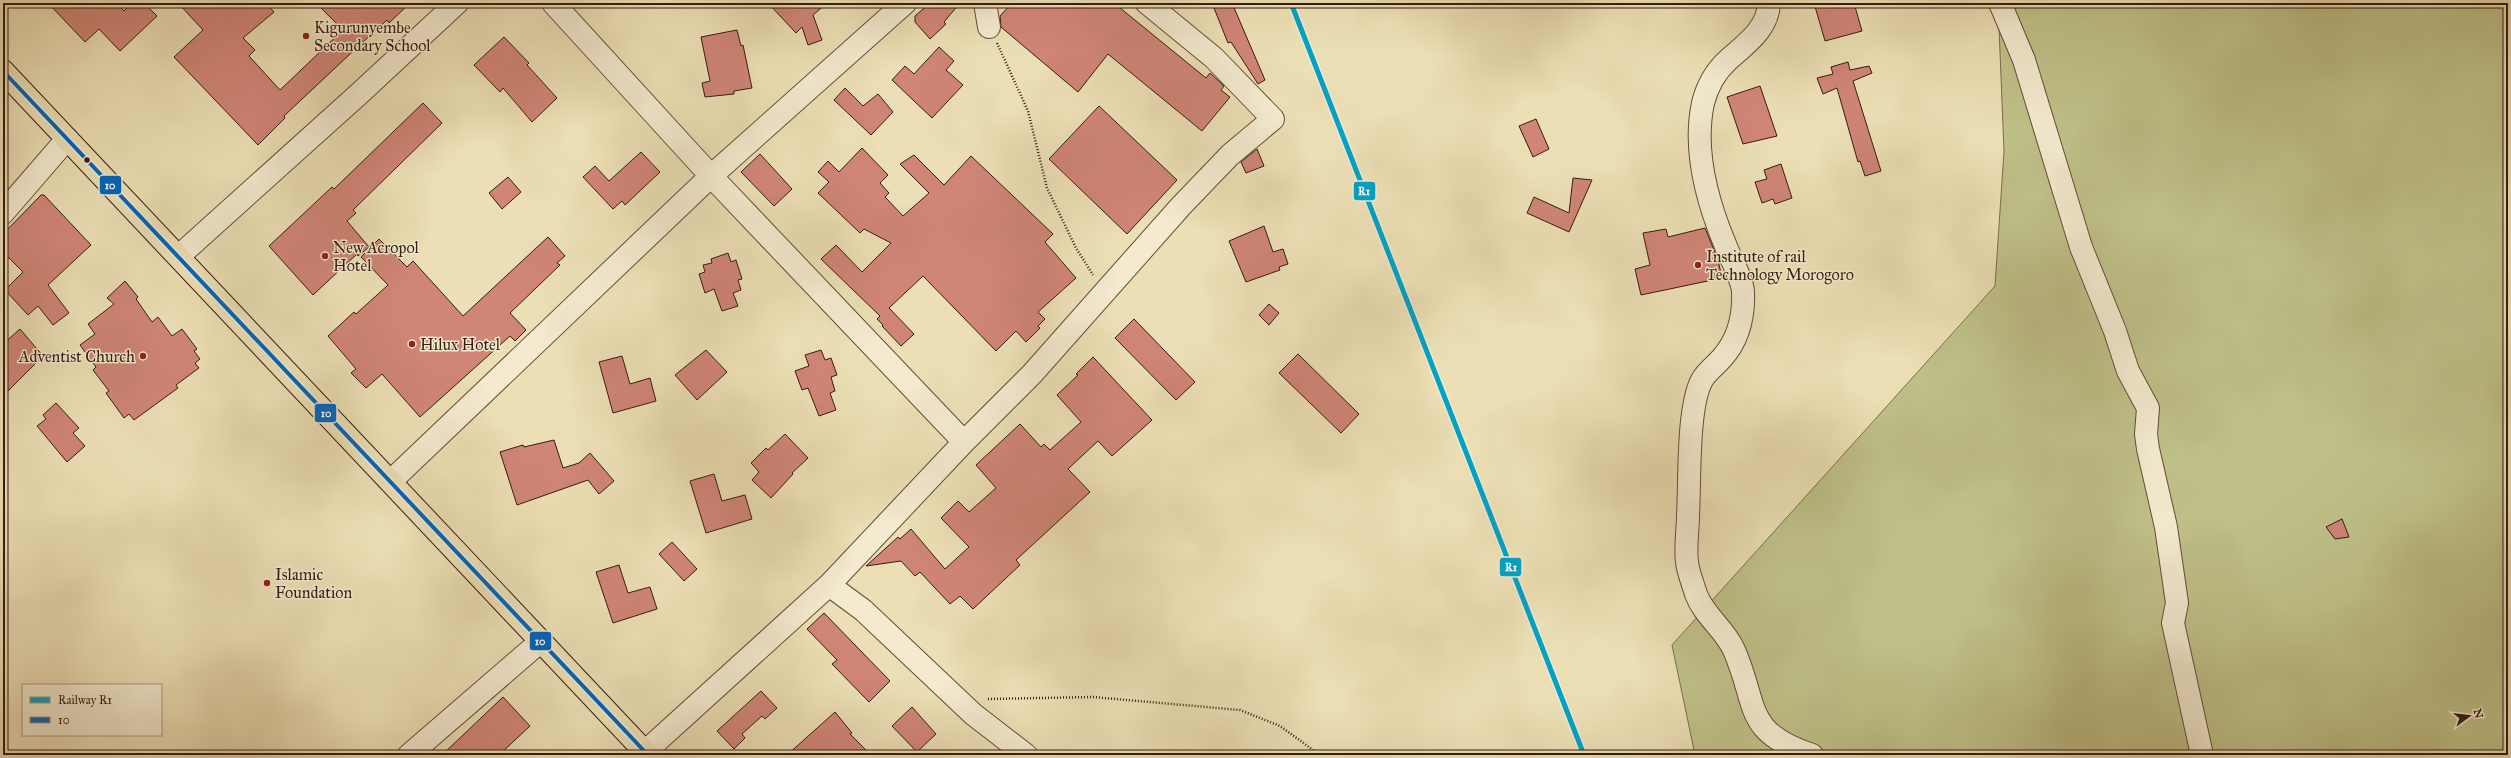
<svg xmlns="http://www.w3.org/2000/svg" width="2511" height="758" font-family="'IM FELL Great Primer',serif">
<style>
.green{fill:#bfc088;stroke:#7a6e4c}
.building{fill:#d08577;stroke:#361b11}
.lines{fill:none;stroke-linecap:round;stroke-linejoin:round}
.minor-casing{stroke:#644c3a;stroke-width:24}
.major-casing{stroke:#361b11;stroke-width:24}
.path{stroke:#361b11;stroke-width:2.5;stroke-dasharray:1 2;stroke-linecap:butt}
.minor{stroke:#f3eacf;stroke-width:22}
.major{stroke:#ecdfb5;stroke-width:22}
.bus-1-casing{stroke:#f3eacf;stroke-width:7}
.bus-1{stroke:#0065bd;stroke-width:4}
.rail-1-casing{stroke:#f3eacf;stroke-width:8}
.rail-1{stroke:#03a2c5;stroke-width:5}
.poi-dot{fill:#8f2418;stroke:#f3eacf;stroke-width:1.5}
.bus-dot{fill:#361b11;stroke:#f3eacf;stroke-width:1.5}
.labels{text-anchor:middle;stroke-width:3;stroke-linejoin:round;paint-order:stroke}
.poi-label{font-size:16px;fill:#361b11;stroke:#f3eacf;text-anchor:start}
.line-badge{stroke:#f3eacf;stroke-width:1.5}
.badge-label{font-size:11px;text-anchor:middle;font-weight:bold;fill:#fff}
</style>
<rect width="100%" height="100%" fill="#ecdfb5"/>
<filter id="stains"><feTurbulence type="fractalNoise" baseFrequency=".005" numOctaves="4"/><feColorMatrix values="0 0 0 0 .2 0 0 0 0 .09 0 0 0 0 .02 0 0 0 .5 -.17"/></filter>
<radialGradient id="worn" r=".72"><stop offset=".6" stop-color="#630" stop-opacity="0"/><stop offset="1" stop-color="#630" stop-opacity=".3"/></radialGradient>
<path class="green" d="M1998 3H2508V755H1695L1672 645 1995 286 2004 151Z"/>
<path class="building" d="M48 3H116L124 11 132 3H144L157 16 120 51 99 29 85 42Z
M178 3H266L274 12 243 38 255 50 249 56 280 90 343 30 316 3H410L389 23 387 20 349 55 284 116 285 118 258 145 174 57 203 30Z
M768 3H827L813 15 822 40 808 45 802 27 796 33Z
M930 3H960L944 22 946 24 930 39 915 22V16Z
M1012 3H1114L1206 78 1210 73 1224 86 1221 90 1230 97 1202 131 1108 54 1078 92 1001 27 1000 16Z
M1212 3H1232L1265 80 1258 84 1231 42 1228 43Z
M1814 3H1837L1838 6 1854 3 1862 31 1825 41Z
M737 30 741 46 743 45 752 88 734 91V94L705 97 702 83 710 81 701 37Z
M504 37 529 63 527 65 557 98 532 122 503 88 500 92 474 65Z
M939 47 954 61 946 70 963 85 932 118 892 80 905 66 914 74Z
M1848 62 1850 70 1869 66 1872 73 1853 81 1881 171 1865 176 1860 161 1858 162 1837 88 1823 94 1817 78 1833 74 1831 67Z
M1760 86 1777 136 1743 144 1727 97Z
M845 88 863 106 878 94 893 112 871 135 834 100Z
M423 103 442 123 353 210 356 213 347 221 369 247 358 256 357 254 313 295 269 246 332 187 334 189Z
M1099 106 1177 180 1127 234 1049 159Z
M1536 119 1549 149 1533 157 1519 126Z
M862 148 888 175 880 183 889 193 885 197 903 216 929 193 900 164 914 155 944 185 971 156 1053 234 1045 242 1076 278 1038 312 1045 319 1038 326 1040 328 1026 342 1016 331 996 351 923 276 889 308 914 334 901 346 882 326 883 325 877 319 880 316 821 259 836 245 862 272 891 243 864 229 860 233 818 193 829 182 818 172 828 161 839 172Z
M1257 149 1264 166 1246 173 1241 162Z
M641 152 660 172 625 205 622 201 613 209 583 177 595 166 609 181Z
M760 154 792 189 774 206 741 172Z
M1781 164 1792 198 1775 204 1773 199 1762 203 1755 182 1767 179 1764 170Z
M508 177 521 192 502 209 489 193Z
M1573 178 1592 180 1569 232 1527 213 1534 197 1569 213Z
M41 195H44L91 245 48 285 69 313 53 325 38 306 28 315 5 290 23 272 3 252V234Z
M1264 226 1273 252 1283 249 1288 264 1279 267 1280 270 1246 282 1229 241Z
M1705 228 1718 260 1722 278 1641 295 1635 269 1650 265 1643 233 1666 229 1668 237Z
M548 237 565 256 557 263 560 265 510 313 526 330 515 341 510 336 420 417 382 374 366 388 351 373 356 369 328 336 354 312 356 314 388 285 361 257 379 239 407 267 413 261 463 316Z
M728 253 731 262 736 260 742 279 738 280 741 290 733 293 738 306 722 311 714 289 705 293 699 274 705 272 703 265 712 263 711 259Z
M125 281 138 297 136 299 152 322 158 317 172 336 182 329 197 349 194 351 200 359 195 363 199 368 176 385 178 388 134 420 129 414 124 418 106 393 109 391 93 370 96 367 80 345 95 334 88 324 114 304 107 298Z
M1269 304 1279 313 1269 325 1259 315Z
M1134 319 1195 382 1176 400 1115 338Z
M20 329 43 356 3 396V344Z
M706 350 727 372 697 400 675 375Z
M821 350 825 360 831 358 837 375 831 377 835 391 830 393 836 410 819 416 808 388 802 390 795 371 809 366 805 355Z
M1298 354 1359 414 1341 433 1279 373Z
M622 356 630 384 650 378 656 401 613 413 599 362Z
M1093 357 1152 420 1112 456 1098 441 1068 469 1090 492 1016 560 1020 565 973 609 960 596 950 604 920 572 915 576 901 561 866 566 898 537 900 539 911 529 945 569 969 547 941 518 958 501 969 512 996 488 976 465 1020 424 1041 447 1044 444 1050 450 1081 422 1057 395 1078 375 1076 374Z
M56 403 79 428 73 433 85 446 67 462 37 426 46 419 43 415Z
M785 434 808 458 792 473 793 474 771 498 752 480 759 472 751 463 766 448 768 450Z
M554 440 563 468 579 463 590 453 614 481 599 494 588 480 517 505 500 452 523 445 524 447Z
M714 474 722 501 745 495 752 519 706 533 690 481Z
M2342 519 2349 537 2335 539 2326 527Z
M672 542 697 569 684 581 659 554Z
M619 565 628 593 650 587 657 609 613 623 596 572Z
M824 613 890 681 869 702 832 664 837 660 807 629Z
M761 691 777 708 765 719 762 716 742 734 745 738 734 749 717 731Z
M503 697 530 726 499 755H442Z
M912 707 936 734 917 752 892 726Z
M835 712 852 733 850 734 871 755H787Z"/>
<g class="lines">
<g class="minor-casing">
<path id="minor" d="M553 3 711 176 964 442
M985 3 989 27
M1769 3C1768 29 1746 44 1728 60 1716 71 1707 87 1703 103 1693 150 1707 201 1725 244 1730 258 1742 277 1743 292 1744 317 1739 339 1722 358 1716 365 1706 372 1702 380 1687 407 1690 483 1688 515 1688 530 1685 547 1687 562 1688 572 1693 584 1696 594 1704 616 1725 629 1734 650 1759 707 1742 731 1812 755
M2000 3 2024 60 2081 247 2115 331 2128 371 2148 408 2146 434 2148 449 2166 527 2177 603 2173 623 2202 755
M3 213 67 139
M179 256 360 93 457 3
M391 481 711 176 905 3
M829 585 863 610 973 714 1026 755
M645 752 829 585 964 442 1032 374 1181 206 1230 155 1273 119 1214 58 1147 3
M409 755 541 641"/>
</g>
<g class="major-casing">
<path id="major" d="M3 71 648 755"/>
</g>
<path class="path" d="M997 43 1028 111 1047 188 1076 248 1093 275
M988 699 1093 697 1240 710 1280 726 1320 755"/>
<use href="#minor" class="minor"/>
<use href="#major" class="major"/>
<g class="bus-1-casing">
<path id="bus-1" d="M3 71 648 755"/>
</g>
<use href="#bus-1" class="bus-1"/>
<g class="rail-1-casing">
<path id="rail-1" d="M1291 3 1584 755"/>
</g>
<use href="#rail-1" class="rail-1"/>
</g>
<g class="poi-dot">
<circle cx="306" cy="36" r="4"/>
<circle cx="325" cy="256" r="4"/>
<circle cx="1698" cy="265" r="4"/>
<circle cx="412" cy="344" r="4"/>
<circle cx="143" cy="356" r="4"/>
<circle cx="267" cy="583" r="4"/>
</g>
<circle class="bus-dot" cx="87" cy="160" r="3.5"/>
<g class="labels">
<g class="poi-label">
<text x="314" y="33">Kigurunyembe<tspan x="314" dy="18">Secondary School</tspan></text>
<text x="333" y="253">New Acropol<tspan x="333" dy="18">Hotel</tspan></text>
<text x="1706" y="262">Institute of rail<tspan x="1706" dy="18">Technology Morogoro</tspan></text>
<text x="420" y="350">Hilux Hotel</text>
<text x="135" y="362" text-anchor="end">Adventist Church</text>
<text x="275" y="580">Islamic<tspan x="275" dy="18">Foundation</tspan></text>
</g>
</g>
<g class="line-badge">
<rect x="99" y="175" width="23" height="20" rx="4" fill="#0065bd"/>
<rect x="1353" y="181" width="23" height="20" rx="4" fill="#03a2c5"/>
<rect x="314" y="403" width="23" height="20" rx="4" fill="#0065bd"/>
<rect x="1499" y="557" width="23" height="20" rx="4" fill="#03a2c5"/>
<rect x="529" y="631" width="23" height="20" rx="4" fill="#0065bd"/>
</g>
<g class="badge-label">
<text x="110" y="189">10</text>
<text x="1364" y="195">R1</text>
<text x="326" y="417">10</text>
<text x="1511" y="571">R1</text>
<text x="540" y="645">10</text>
</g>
<rect width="2511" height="758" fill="none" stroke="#ecdfb5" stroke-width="16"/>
<rect x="4" y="4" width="2503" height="750" fill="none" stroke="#361b11" stroke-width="2"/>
<rect x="8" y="8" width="2495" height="742" fill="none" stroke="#361b11"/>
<rect x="22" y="684" width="140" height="52" fill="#f3eacf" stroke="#a79783"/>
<rect x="30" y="697" width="20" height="6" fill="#03a2c5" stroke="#a79783"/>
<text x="58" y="704" font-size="12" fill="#361b11">Railway R1</text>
<rect x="30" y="717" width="20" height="6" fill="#0065bd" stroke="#a79783"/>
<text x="58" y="724" font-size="12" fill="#361b11">10</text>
<g transform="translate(2469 716) rotate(75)" stroke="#f3eacf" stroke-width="3" paint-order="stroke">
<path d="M0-3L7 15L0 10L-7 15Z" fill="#361b11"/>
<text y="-6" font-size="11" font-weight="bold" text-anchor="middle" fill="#361b11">N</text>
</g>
<rect width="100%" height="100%" filter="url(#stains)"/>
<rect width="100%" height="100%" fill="url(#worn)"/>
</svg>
